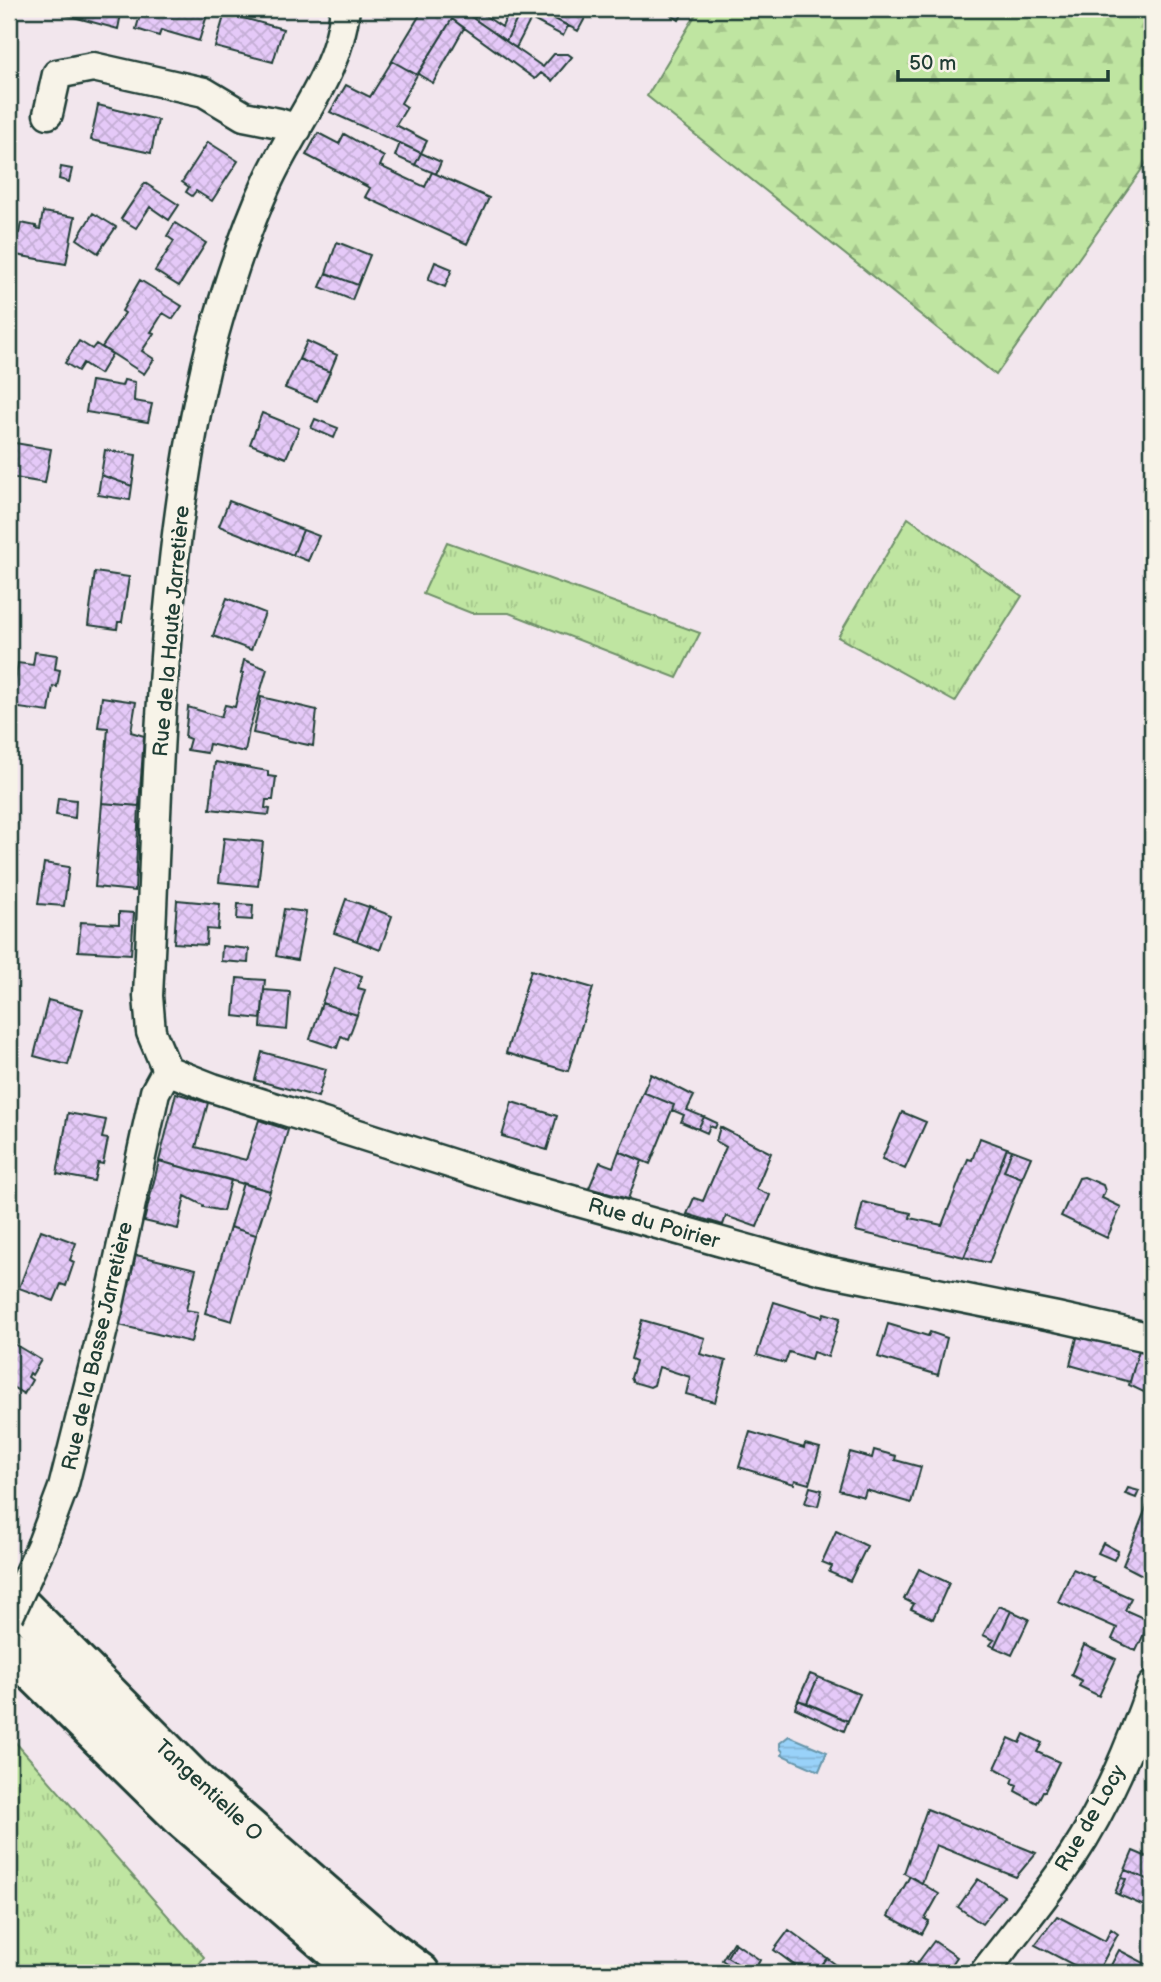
<svg xmlns="http://www.w3.org/2000/svg" width="1161" height="1982" font-family="'Balsamiq Sans',sans-serif">
<style>
.grass{fill:url(#grass-tufts);stroke:#6f916a;stroke-width:2}
.forest{fill:url(#forest-firs);stroke:#6f916a;stroke-width:2}
.water{fill:url(#water-rules);stroke:#6896aa;stroke-width:2}
.building{fill:url(#building-cross-hatch);stroke:#1f3d34;stroke-width:2}
.lines{fill:none;stroke-linecap:round;stroke-linejoin:round}
.street-casing{stroke:#1f3d34;stroke-width:33}
.primary-casing{stroke:#1f3d34;stroke-width:44}
.street{stroke:#f7f3e8;stroke-width:28}
.primary{stroke:#f7f3e8;stroke-width:38}
.street-bridge-casing{stroke:#1f3d34;stroke-width:33;stroke-linecap:butt}
.street-bridge{stroke:#f7f3e8;stroke-width:28}
.labels{text-anchor:middle;stroke-width:7;stroke-linejoin:round;paint-order:stroke}
.street-label{font-size:21px;fill:#1f3d34;stroke:#f7f3e8}
</style>
<defs>
<pattern id="grass-tufts" width="24" height="20" patternUnits="userSpaceOnUse" patternTransform="scale(1.75)"><rect width="24" height="20" fill="#bfe5a1"/><path d="M3 7l-1-3M5 7V3M7 7l1-3M15 17l-1-3M17 17v-4M19 17l1-3" fill="none" stroke="#a4c58b"/></pattern>
<pattern id="forest-firs" width="22" height="20" patternUnits="userSpaceOnUse" patternTransform="scale(1.75)"><rect width="22" height="20" fill="#bfe5a1"/><path d="M5 1l3.5 6h-7zM16 11l3.5 6h-7z" fill="#a4c58b"/></pattern>
<pattern id="water-rules" width="6" height="5" patternUnits="userSpaceOnUse" patternTransform="scale(1.75)"><rect width="6" height="5" fill="#99d2f9"/><path d="M0 2.5h6" fill="none" stroke="#83b5d6"/></pattern>
<pattern id="building-cross-hatch" width="8" height="8" patternUnits="userSpaceOnUse" patternTransform="scale(1.75)"><rect width="8" height="8" fill="#e5c9f8"/><path d="M0 0l8 8M0 8l8-8" fill="none" stroke="#c4aed5"/></pattern>
</defs>
<rect width="100%" height="100%" fill="#f2e6ed"/>
<filter id="ink" filterUnits="userSpaceOnUse"><feTurbulence type="fractalNoise" baseFrequency=".0143" numOctaves="2"/><feDisplacementMap in="SourceGraphic" scale="14" xChannelSelector="R" yChannelSelector="G"/><feConvolveMatrix kernelMatrix="1 2 1 2 8 2 1 2 1" color-interpolation-filters="sRGB"/></filter>
<g filter="url(#ink)">
<path class="grass" d="M908 518 1022 596 955 702 838 637Z
M447 542 700 633 677 678 509 613H471L423 594Z
M9 1735 204 1957 193 1973H9Z"/>
<path class="forest" d="M699 9H1152V155L996 375 647 96Z"/>
<path class="water" d="M789 1736 827 1752 819 1771 782 1755 783 1752 780 1748V1743Z"/>
<path class="building" d="M56 9H122L118 29 55 12Z
M142 9H209L199 41 161 30 159 36 136 29Z
M415 9H460L543 67 554 54H568L572 57 552 81 541 73 535 79 452 19 417 75 392 61 421 13Z
M495 9H522L506 41 474 19 478 11 502 27 506 18 494 12Z
M522 9H590L578 31 536 9 516 48 506 41Z
M536 9 568 26 563 36 531 19Z
M662 9H685L679 20Z
M225 13 283 29 273 62 215 47Z
M452 19 464 28 433 83 418 74Z
M392 61 417 75 401 103 407 107 396 125 427 141 421 153 330 112 346 85 370 97Z
M98 105 158 120 151 153 91 140Z
M318 133 339 144 344 134 384 157 380 166 425 187 432 172 489 198 467 244 365 197 370 188 306 155Z
M208 142 238 161 212 201 196 191 192 196 186 192 189 187 182 182Z
M400 143 421 153 415 165 395 156Z
M421 153 441 162 436 174 415 165Z
M61 167 72 169 69 182 59 179Z
M145 183 179 205 169 220 150 207 136 228 121 219Z
M43 212 75 217 66 264 16 255 15 265 9 264V231L19 233 21 223 36 226V228L40 229Z
M93 213 116 227 98 253 77 239Z
M175 223 206 243 179 286 155 271 174 241 167 236Z
M337 242 370 255 358 285 326 273Z
M435 262 452 269 445 287 428 280Z
M326 273 358 285 352 300 320 287Z
M140 280 182 306 173 319 163 313 151 332 154 333 142 351 154 359 144 374 102 347 125 313 122 311Z
M79 341 92 349 96 344 112 354 100 374 83 363 78 371 65 363Z
M307 341 337 355 330 372 299 359Z
M299 359 330 372 317 401 285 388Z
M124 380 135 382 134 401 152 404 148 422 86 412 91 381 122 386Z
M262 413 299 428 286 458 250 444Z
M315 419 338 428 334 438 311 428Z
M9 442 51 449 45 483 9 477Z
M105 450 136 455 132 486 101 475Z
M101 475 132 486 130 500 98 495Z
M229 501 303 530 293 555 219 526Z
M303 530 319 536 308 561 293 555Z
M95 572 129 577 122 622H118L117 629 88 625Z
M227 598 265 613 251 650 213 636Z
M35 652 57 655 55 669 60 670 57 687 53 686 49 712 11 707 18 663 33 665Z
M244 660 267 669 249 730 245 752 209 744 207 753 187 750 190 739 185 737 188 707 221 717 225 705 235 707 243 673H241Z
M102 697 136 702 131 732 144 736 139 806 102 803 108 728 98 727Z
M261 697 317 710 313 746 253 733Z
M215 762 268 771V776L276 777 273 800H266L265 808 270 809 269 815 210 809Z
M58 798 76 800 75 818 56 815Z
M102 803 139 806 135 891 95 887Z
M224 838 263 842 258 886 219 882Z
M44 863 69 867 64 906 38 904Z
M346 899 369 907 357 941 334 933Z
M177 900 220 904 218 930 207 929 206 945 174 943Z
M238 904 253 905 252 920 237 919Z
M369 907 392 916 380 950 357 941Z
M284 909 306 912 297 960 276 956Z
M119 912 134 913 131 954 78 951 81 922 119 924Z
M222 946 249 949 248 963 221 961Z
M335 967 362 976 358 988 365 990 357 1015 322 1003Z
M531 970 593 988 568 1071 506 1053Z
M237 978 265 980 261 1019 234 1016Z
M264 990 290 992 287 1030 261 1027Z
M48 1000 83 1009 68 1065 34 1056Z
M322 1003 357 1015 348 1039 341 1036 337 1048 310 1039Z
M262 1052 326 1069 318 1097 255 1080Z
M651 1074 694 1096 687 1110 704 1117 698 1129 681 1122 684 1115 672 1110 674 1105 643 1092Z
M643 1092 674 1105 650 1164 619 1151Z
M176 1093 208 1103 196 1147 246 1160 259 1120 288 1130 270 1191 159 1161Z
M512 1102 557 1116 547 1150 502 1136Z
M902 1112 926 1122 905 1169 882 1159Z
M68 1113 106 1120 102 1138 108 1139 103 1164 98 1163 94 1181 57 1174Z
M704 1117 717 1123 715 1128 710 1126 707 1133 698 1129Z
M720 1127 771 1153 756 1189 770 1195 757 1227 726 1216 723 1225 687 1214 694 1198 703 1201 726 1147 716 1141Z
M980 1138 1007 1148 964 1257 856 1231 863 1202 911 1213 910 1218 942 1225 968 1159 972 1160Z
M1007 1148 1012 1150 1004 1171 1022 1178 989 1263 964 1257Z
M1012 1150 1031 1157 1022 1178 1004 1171Z
M619 1151 642 1161 628 1199 589 1188 600 1162 613 1167Z
M159 1161 231 1180 223 1211 203 1207V1205L185 1196 178 1229 144 1221Z
M1084 1177 1103 1185 1105 1191 1102 1198 1121 1207 1107 1238 1061 1216 1079 1178Z
M243 1183 270 1191 256 1235 230 1227Z
M230 1227 256 1235 232 1321 205 1313Z
M41 1230 76 1243 70 1260 74 1262 66 1286 61 1284 54 1301 19 1288Z
M136 1255 196 1269 186 1310 198 1312 191 1342 119 1325Z
M774 1302 822 1317 824 1313 840 1318 828 1357 813 1352 811 1359 789 1352 785 1363 757 1355Z
M642 1320 705 1338 700 1354 726 1361 715 1402 686 1394 690 1377 659 1367 654 1385 650 1387 633 1382 631 1378 636 1361 631 1359Z
M888 1324 928 1336 930 1332 947 1338 938 1375 878 1357Z
M1078 1334 1139 1350 1130 1382 1070 1365Z
M9 1341 41 1360 32 1375 30 1373 28 1377 32 1380 24 1394 9 1385Z
M1139 1350 1152 1356V1396L1129 1385Z
M750 1432 804 1448 805 1444 820 1448 809 1484 795 1480 794 1484 739 1467Z
M874 1450 896 1456 895 1460 921 1467 911 1503 866 1490 864 1497 839 1490 850 1452 872 1458Z
M810 1487 822 1490 818 1506 805 1503Z
M1128 1488 1139 1491 1136 1498 1125 1494Z
M1151 1496 1152 1567 1148 1578 1123 1565Z
M836 1531 867 1546 850 1581 829 1572 832 1566 822 1562Z
M1103 1543 1118 1551 1114 1560 1098 1553Z
M919 1569 949 1583 933 1619 911 1609 914 1604 904 1599Z
M1073 1569 1094 1578 1093 1581 1131 1598 1125 1610 1150 1621 1136 1651 1112 1639 1117 1628 1058 1602Z
M999 1606 1011 1611 994 1647 990 1645 994 1640 983 1635Z
M1011 1611 1029 1619 1012 1655 994 1647Z
M1084 1645 1116 1659 1099 1696 1079 1686 1082 1681 1071 1675Z
M810 1674 818 1677 807 1703 798 1700Z
M818 1677 860 1694 848 1721 807 1703Z
M798 1700 848 1721 844 1731 795 1708Z
M1024 1734 1042 1743 1037 1752 1059 1762 1045 1791H1043L1037 1803 1015 1791 1017 1785 1012 1783 1014 1778 995 1768 1009 1738 1020 1743Z
M927 1809 1036 1853 1016 1877 936 1845 922 1883 904 1873Z
M1133 1851 1152 1859V1881L1125 1870Z
M1125 1870 1152 1881 1151 1909 1119 1895 1126 1879 1121 1878Z
M910 1876 939 1894 925 1919 929 1921 922 1934 888 1916Z
M1121 1878 1126 1879 1119 1895 1115 1893Z
M978 1879 1004 1896 982 1924 958 1907Z
M1057 1916 1105 1941 1111 1929 1118 1934 1097 1973H1089L1035 1945Z
M789 1930 827 1958 816 1973H805L774 1950Z
M934 1941 957 1957 946 1973H901L910 1961 916 1965Z
M733 1942 735 1943 727 1957 752 1973H741L722 1960Z
M735 1943 760 1960 753 1973 727 1957Z
M1119 1950 1152 1967V1973H1113L1108 1971Z
M827 1958 847 1973H816Z"/>
<g class="lines">
<g class="street-casing">
<path id="street" d="M48 114 57 74 93 67 204 92 244 116 279 123 297 129
M167 1070 151 1032 148 996C159 781 159 555 211 345 226 290 244 233 268 181 294 124 339 73 345 9
M167 1070 213 1088 525 1187 822 1270 1057 1317 1152 1338
M42 1544 63 1488 108 1309 155 1092 167 1070
M984 1973C1013 1935 1045 1897 1072 1857 1107 1804 1131 1745 1152 1686"/>
</g>
<g class="primary-casing">
<path id="primary" d="M9 1594 200 1786 385 1947 420 1973
M9 1648 182 1818 361 1973"/>
</g>
<use href="#street" class="street"/>
<use href="#primary" class="primary"/>
<g class="street-bridge-casing">
<path id="street-bridge" d="M9 1616 42 1544"/>
</g>
<use href="#street-bridge" class="street-bridge"/>
</g>
</g>
<g class="labels">
<g class="street-label">
<text transform="translate(171 631) rotate(-85)" y="7">Rue de la Haute Jarretière</text>
<text transform="translate(654 1223) rotate(16)" y="7">Rue du Poirier</text>
<text transform="translate(97 1346) rotate(-77)" y="7">Rue de la Basse Jarretière</text>
<text transform="translate(209 1790) rotate(43)" y="7">Tangentielle O</text>
<text transform="translate(1090 1818) rotate(-60)" y="7">Rue de Locy</text>
</g>
</g>
<rect width="1161" height="1982" fill="none" stroke="#f7f3e8" stroke-width="35"/>
<rect x="18" y="18" width="1126" height="1947" fill="none" stroke="#1f3d34" stroke-width="2.5" filter="url(#ink)"/>
<path d="M898 70v10h210v-10" fill="none" stroke="#1f3d34" stroke-width="3.5"/>
<text x="909" y="70" font-size="21" fill="#1f3d34" stroke="#f7f3e8" stroke-width="5" paint-order="stroke">50 m</text>
</svg>
